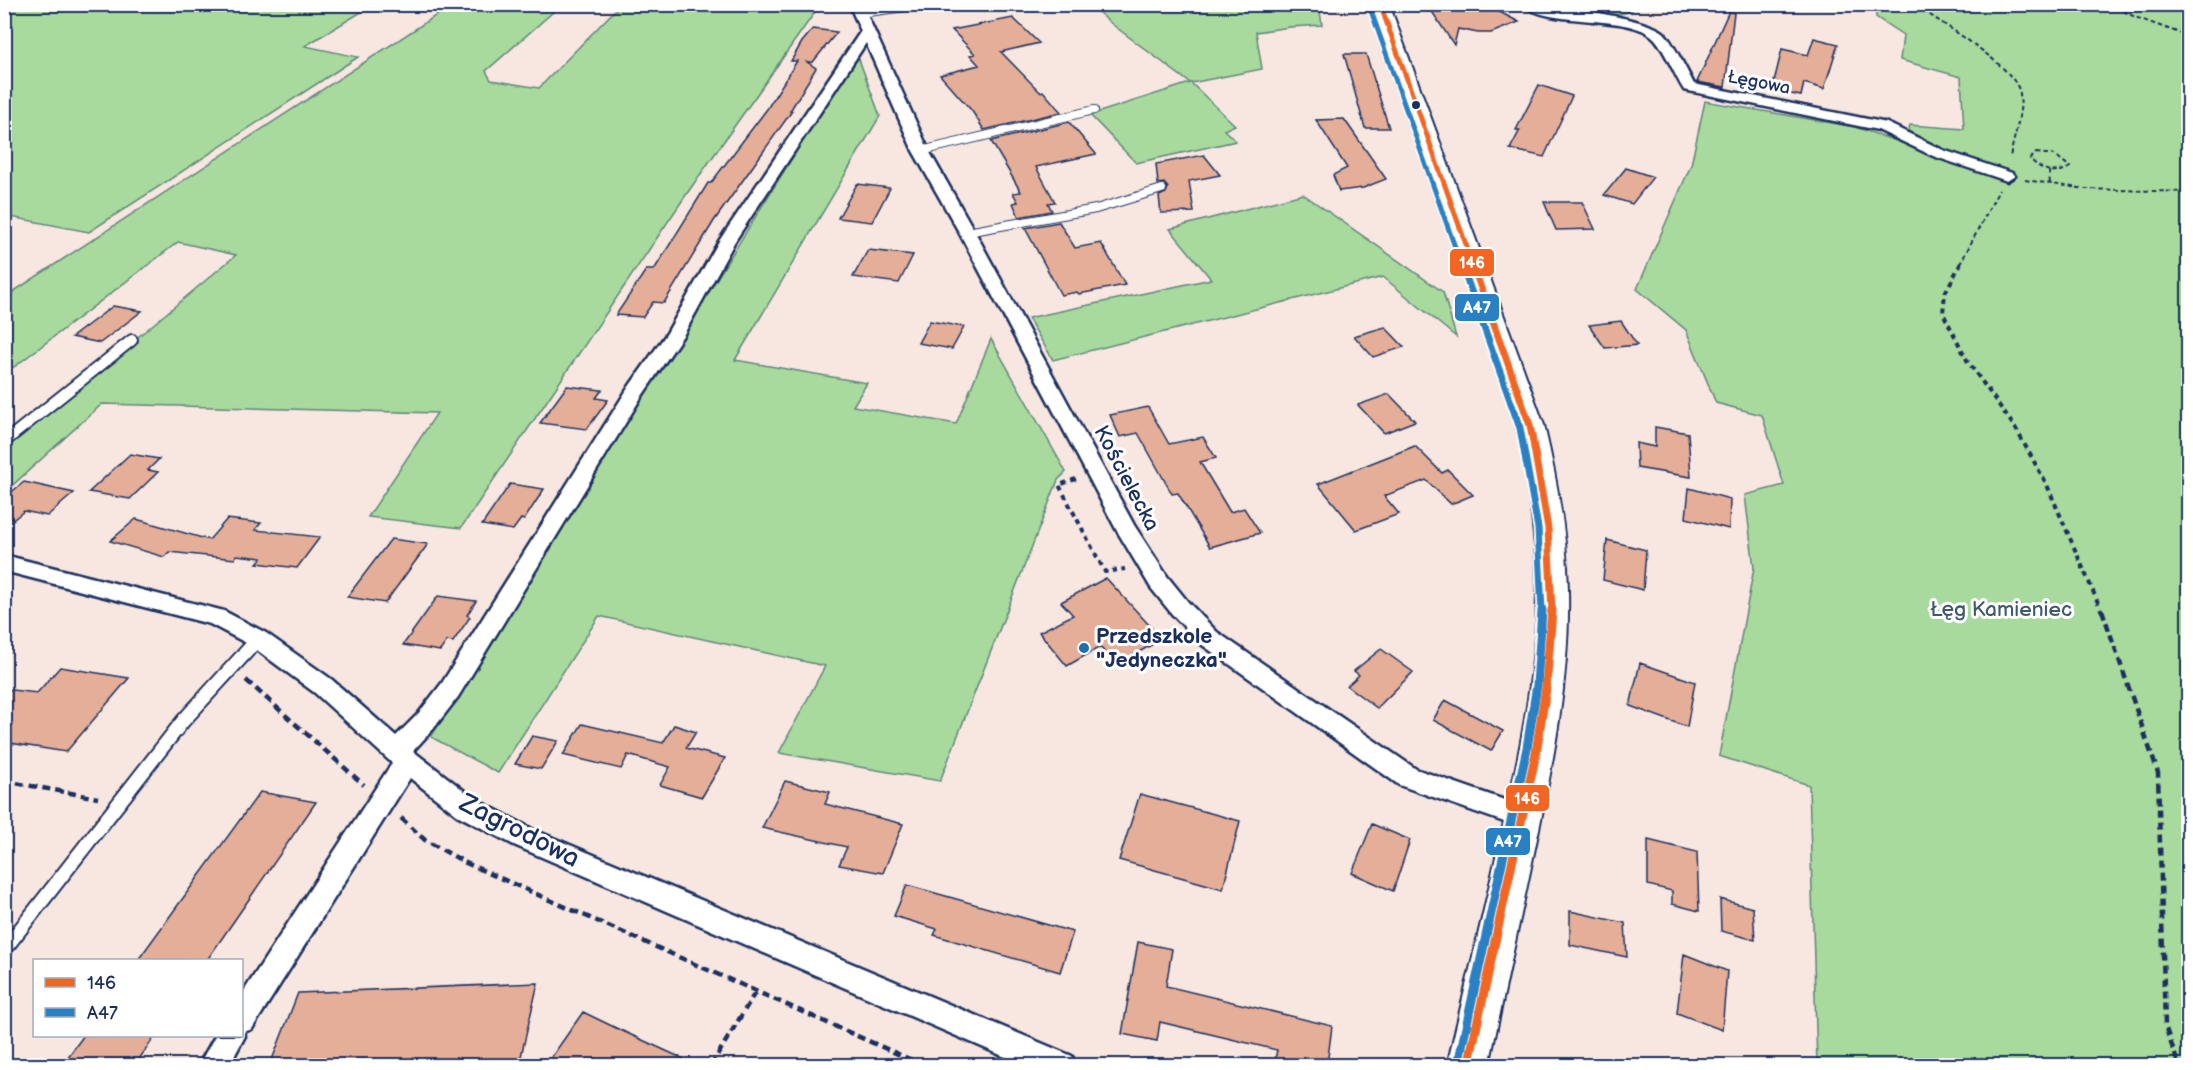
<svg xmlns="http://www.w3.org/2000/svg" width="2193" height="1070" font-family="'Balsamiq Sans',sans-serif">
<style>
.green{fill:#a7da9c;stroke:#61847d;stroke-width:1.5}
.building{fill:#e4ae98;stroke:#1b2f5e;stroke-width:1.5}
.lines{fill:none;stroke-linecap:round;stroke-linejoin:round}
.lane-far2-casing{stroke:#1b2f5e;stroke-width:10}
.lane-far1-casing{stroke:#1b2f5e;stroke-width:14}
.lane-casing{stroke:#1b2f5e;stroke-width:17}
.street-casing{stroke:#1b2f5e;stroke-width:5}
.secondary-casing{stroke:#1b2f5e;stroke-width:4}
.path-far2{stroke:#1b2f5e;stroke-width:2;stroke-dasharray:4.5 3;stroke-linecap:butt}
.path-far1{stroke:#1b2f5e;stroke-width:4;stroke-dasharray:5 4.5;stroke-linecap:butt}
.path{stroke:#1b2f5e;stroke-width:4.5;stroke-dasharray:8 5;stroke-linecap:butt}
.lane-far2{stroke:#fff;stroke-width:8}
.lane-far1{stroke:#fff;stroke-width:10}
.lane{stroke:#fff;stroke-width:13}
.street{fill:#fff;fill-rule:evenodd}
.secondary{fill:#fff;fill-rule:evenodd}
.bus-1-far2-casing{stroke:#fff;stroke-width:8}
.bus-1-far1-casing{stroke:#fff;stroke-width:11}
.bus-1-casing{stroke:#fff;stroke-width:14}
.bus-2-far2-casing{stroke:#fff;stroke-width:8}
.bus-2-far1-casing{stroke:#fff;stroke-width:11}
.bus-2-casing{stroke:#fff;stroke-width:14}
.bus-1-far2{stroke:#f26522;stroke-width:5}
.bus-1-far1{stroke:#f26522;stroke-width:7}
.bus-1{stroke:#f26522;stroke-width:9}
.bus-2-far2{stroke:#2980c2;stroke-width:5}
.bus-2-far1{stroke:#2980c2;stroke-width:7}
.bus-2{stroke:#2980c2;stroke-width:9}
.bus-dot{fill:#1b2f5e;stroke:#fff;stroke-width:2}
.poi-dot{fill:#1f6fb2;stroke:#fff;stroke-width:2}
.labels{text-anchor:middle;stroke-width:6;stroke-linejoin:round;paint-order:stroke}
.far-street-label{font-size:18px;fill:#1b2f5e;stroke:#fff}
.street-label{font-size:21px;fill:#1b2f5e;stroke:#fff}
.park-label{font-size:21px;fill:#3e5a6e;stroke:#fff}
.poi-label{font-size:21px;font-weight:bold;fill:#1b2f5e;stroke:#fff;text-anchor:start}
.near-street-label{font-size:26px;fill:#1b2f5e;stroke:#fff}
.line-badge{stroke:#fff;stroke-width:2}
.badge-label{font-size:16px;text-anchor:middle;font-weight:bold;fill:#fff}
</style>
<rect width="100%" height="100%" fill="#f7e7e0"/>
<filter id="ink" filterUnits="userSpaceOnUse"><feTurbulence type="fractalNoise" baseFrequency=".0167" numOctaves="2"/><feDisplacementMap in="SourceGraphic" scale="12" xChannelSelector="R" yChannelSelector="G"/><feConvolveMatrix kernelMatrix="1 2 1 2 8 2 1 2 1" color-interpolation-filters="sRGB"/></filter>
<g filter="url(#ink)">
<path class="green" d="M4 5 5 4 373 5 305 46 358 57 89 232 5 216Z
M452 5H561L486 71 491 80 539 88 620 5H820L688 192 461 528 368 517 437 413 102 404 5 492 4 449 236 255 178 242 14 367H5V297Z
M1090 5H1319L1322 25 1290 27 1256 32 1262 69 1191 83 1235 125 1224 130 1236 141 1136 163 1090 115 1190 83 1113 25Z
M1540 5H1632V11L1612 16Z
M1876 5H2188V1065H1817L1809 785 1719 756 1754 568 1745 495 1784 485 1762 415 1716 403 1686 330 1637 289 1691 165 1705 101 1855 127 1905 144 1910 125 1964 129 1961 77 1900 60 1903 35 1876 17Z
M857 54 880 116 735 360 867 383 853 406 956 424 991 339 1066 472 1058 480 940 781 779 753 825 666 599 616 498 773 431 737Z
M1303 194 1443 292 1456 337 1383 277 1053 360 1028 318 1211 279 1170 229Z"/>
<path class="building" d="M1427 4H1484L1519 22 1491 33H1478L1458 29 1454 45Z
M1729 11 1734 13 1725 87 1697 82Z
M1013 18 1039 43 1001 52 1040 92 1043 91 1061 112 984 130 972 111 940 75 979 65 970 55 975 54 952 30Z
M813 29 837 32 813 62H807L816 68 790 111H792L714 221 664 303 653 302 643 317 616 315 646 270H654L708 183H711L767 109 797 61H791L802 42Z
M1814 38 1838 44 1824 89 1804 83 1801 96 1772 90 1782 49 1808 55Z
M1344 54H1366L1389 128H1365Z
M1539 85 1572 96 1544 157 1510 149 1520 130H1516Z
M1344 119 1386 179 1363 188 1339 191 1333 175 1347 168 1316 120Z
M1069 122 1096 154 1036 167 1055 202 1048 203 1052 211 1019 217 1013 203 1018 202 1013 193 1021 192 991 141Z
M1204 155 1220 175 1189 181 1194 212 1161 213 1159 196 1166 193 1168 188 1164 183 1158 184 1156 164Z
M1626 168 1653 177 1632 204 1604 195Z
M857 184 890 188 872 222 838 218Z
M1544 202H1582L1595 229 1556 230Z
M1059 222 1075 248 1101 243 1125 285 1079 294 1077 292 1061 295 1025 228Z
M868 250 913 255 899 283 853 277Z
M113 306 142 311 100 343 72 337Z
M930 321 964 327 952 349 918 343Z
M1621 321 1637 345 1605 348 1589 325Z
M1385 327 1404 347 1373 357 1354 336Z
M567 386 602 390 596 398 608 400 587 429 540 423Z
M1389 394 1415 421 1384 433 1358 405Z
M1148 407 1169 444 1203 437 1216 458 1200 462 1230 512 1244 508 1260 533 1210 547 1178 493 1172 494 1138 433 1120 437 1110 415Z
M1655 427 1688 433 1691 477 1637 468 1636 443 1655 447Z
M1415 446 1442 473 1448 470 1473 495 1451 504 1426 480 1384 496 1399 514 1356 530 1318 484Z
M130 454 159 459 148 470 158 472 130 499 89 492Z
M24 482 74 493 47 516 24 511 4 527V498Z
M510 484 544 489 524 520 521 519 513 530 482 525Z
M1689 488 1730 499 1729 529 1686 518Z
M136 519 209 540 227 519 261 523 255 530 320 537 297 568 257 563 262 558 236 555 235 559 169 552 164 557 110 541Z
M391 539 428 544 385 603 347 597Z
M1607 540 1646 550 1643 590 1603 580Z
M1106 578 1162 639 1116 665 1100 647 1067 666 1039 632 1073 615 1061 602Z
M438 596 476 601 467 615 470 617 453 642 447 641 440 651 403 645Z
M1381 649 1413 672 1377 708 1347 686 1359 675 1354 671Z
M1640 663 1695 682 1687 727 1630 706Z
M60 667 129 678 66 752 4 742V689L37 693Z
M1445 700 1503 731 1491 751 1433 720Z
M582 724 663 743 674 725 696 732 686 748 725 758 702 797 660 785 670 767 628 755 621 769 563 755Z
M532 736 558 741 541 769 515 764Z
M785 781 830 792 825 804 903 824 883 873 839 865 847 847 762 828Z
M260 792 316 802 207 960H138Z
M1140 794 1240 821 1223 889 1119 860Z
M1372 824 1410 840 1393 891 1352 873Z
M1648 840 1697 852 1699 911 1672 904V891L1648 885Z
M907 885 1073 932 1060 972 934 935 937 929 894 916Z
M1720 899 1753 908 1755 940 1721 931Z
M1570 911 1625 923 1627 957 1570 945Z
M1138 942 1172 949 1166 986 1332 1026 1327 1065H1274L1277 1050 1160 1022 1157 1041 1122 1034Z
M1684 954 1727 971 1722 1030 1677 1013Z
M538 983 519 1065H270L298 993Z
M583 1012 616 1028 697 1065H546Z
M84 1035H156L135 1065H62Z"/>
<g class="lines">
<g class="lane-far2-casing">
<path id="lane-far2" d="M860 13 928 4
M921 151 1094 110
M967 232 1096 209 1162 189"/>
</g>
<g class="lane-far1-casing">
<path id="lane-far1" d="M4 442 132 340"/>
</g>
<g class="lane-casing">
<path id="lane" d="M4 950 183 721 258 639"/>
</g>
<g class="street-casing">
<path id="street" d="M849 4H862L929 151 975 232 1134 525 1167 576 1188 602 1217 632 1416 769 1533 810 1537 818 1533 826 1524 829 1399 785 1201 644 1172 614 1151 588 1116 529 959 232 913 151 866 43 735 241 684 334 642 396 458 697 434 728 413 751 475 799 532 829 1072 1056 1076 1066H1026L514 845 457 815 410 778 252 1029 244 1032 245 1036 229 1066H198L215 1036H242V994L392 763 315 693 250 645 210 624 4 571V555L224 611 266 633 331 679 396 736 418 714 442 683 628 388 667 333 719 241 861 31Z
M1522 4C1547 4 1644 17 1663 32 1671 38 1688 73 1694 84L1887 123 1943 150 2012 173 2015 176 2007 181 1933 156 1878 130 1684 90C1675 76 1664 48 1654 38 1630 13 1548 28 1522 4Z"/>
</g>
<g class="secondary-casing">
<path id="secondary" d="M1371 4H1389L1544 425C1557 480 1567 534 1568 591 1570 677 1553 764 1535 848 1520 920 1504 993 1489 1066H1447C1464 993 1482 921 1498 848 1518 764 1536 678 1537 592 1537 535 1528 480 1516 425Z"/>
</g>
<path class="path-far2" d="M1920 4 1924 11C1946 26 2017 68 2020 94 2023 114 2013 138 2010 158
M2110 4 2135 17 2188 36
M2036 153 2055 155 2070 167C2056 176 2040 170 2030 159Z
M2049 171 2050 185
M2025 180 2086 189 2188 192
M1960 264 1999 190"/>
<path class="path-far1" d="M1961 263 1945 293 1943 313 1968 362 2016 429 2047 485 2102 612
M1076 479 1059 485 1105 572 1125 569"/>
<path class="path" d="M2102 610 2158 773 2165 1026 2179 1066
M246 680 364 785
M4 781 98 798
M401 818 425 840 466 863 925 1066
M711 1066 756 991"/>
<use href="#lane-far2" class="lane-far2"/>
<use href="#lane-far1" class="lane-far1"/>
<use href="#lane" class="lane"/>
<use href="#street" class="street"/>
<use href="#secondary" class="secondary"/>
<g class="bus-1-far2-casing">
<path id="bus-1-far2" d="M1380 4 1473 264"/>
</g>
<g class="bus-1-far1-casing">
<path id="bus-1-far1" d="M1472 263 1530 425 1548 528 1552 612"/>
</g>
<g class="bus-1-casing">
<path id="bus-1" d="M1468 1066 1536 753 1546 688 1552 610"/>
</g>
<g class="bus-2-far2-casing">
<path id="bus-2-far2" d="M1370 8 1461 264"/>
</g>
<g class="bus-2-far1-casing">
<path id="bus-2-far1" d="M1461 263 1520 428 1538 528 1542 612"/>
</g>
<g class="bus-2-casing">
<path id="bus-2" d="M1458 1064 1527 748 1537 685 1542 610"/>
</g>
<use href="#bus-1-far2" class="bus-1-far2"/>
<use href="#bus-1-far1" class="bus-1-far1"/>
<use href="#bus-1" class="bus-1"/>
<use href="#bus-2-far2" class="bus-2-far2"/>
<use href="#bus-2-far1" class="bus-2-far1"/>
<use href="#bus-2" class="bus-2"/>
</g>
</g>
<circle class="bus-dot" cx="1416" cy="105" r="5"/>
<circle class="poi-dot" cx="1084" cy="648" r="6"/>
<g class="labels">
<g class="far-street-label">
<text transform="translate(1759 82) rotate(11)" y="6">Łęgowa</text>
</g>
<g class="street-label">
<text transform="translate(1127 478) rotate(62)" y="7">Kościelecka</text>
</g>
<g class="park-label">
<text x="2001" y="616">Łęg Kamieniec</text>
</g>
<g class="poi-label">
<text x="1096" y="643">Przedszkole<tspan x="1096" dy="24">"Jedyneczka"</tspan></text>
</g>
<g class="near-street-label">
<text transform="translate(520 830) rotate(27)" y="9">Zagrodowa</text>
</g>
</g>
<g class="line-badge">
<rect x="1449" y="248" width="46" height="29" rx="6" fill="#f26522"/>
<rect x="1454" y="293" width="46" height="29" rx="6" fill="#2980c2"/>
<rect x="1505" y="784" width="45" height="28" rx="6" fill="#f26522"/>
<rect x="1485" y="827" width="46" height="29" rx="6" fill="#2980c2"/>
</g>
<g class="badge-label">
<text x="1472" y="268">146</text>
<text x="1477" y="313">A47</text>
<text x="1527" y="804">146</text>
<text x="1508" y="847">A47</text>
</g>
<rect width="2193" height="1070" fill="none" stroke="#fff" stroke-width="24"/>
<rect x="12" y="12" width="2169" height="1046" fill="none" stroke="#1b2f5e" stroke-width="2" filter="url(#ink)"/>
<rect x="33" y="959" width="210" height="78" fill="#ffffff" stroke="#a4acbf" stroke-width="1.5"/>
<rect x="45" y="978" width="30" height="9" fill="#f26522" stroke="#a4acbf" stroke-width="1.5"/>
<text x="87" y="989" font-size="18" fill="#1b2f5e">146</text>
<rect x="45" y="1008" width="30" height="9" fill="#2980c2" stroke="#a4acbf" stroke-width="1.5"/>
<text x="87" y="1019" font-size="18" fill="#1b2f5e">A47</text>
</svg>
